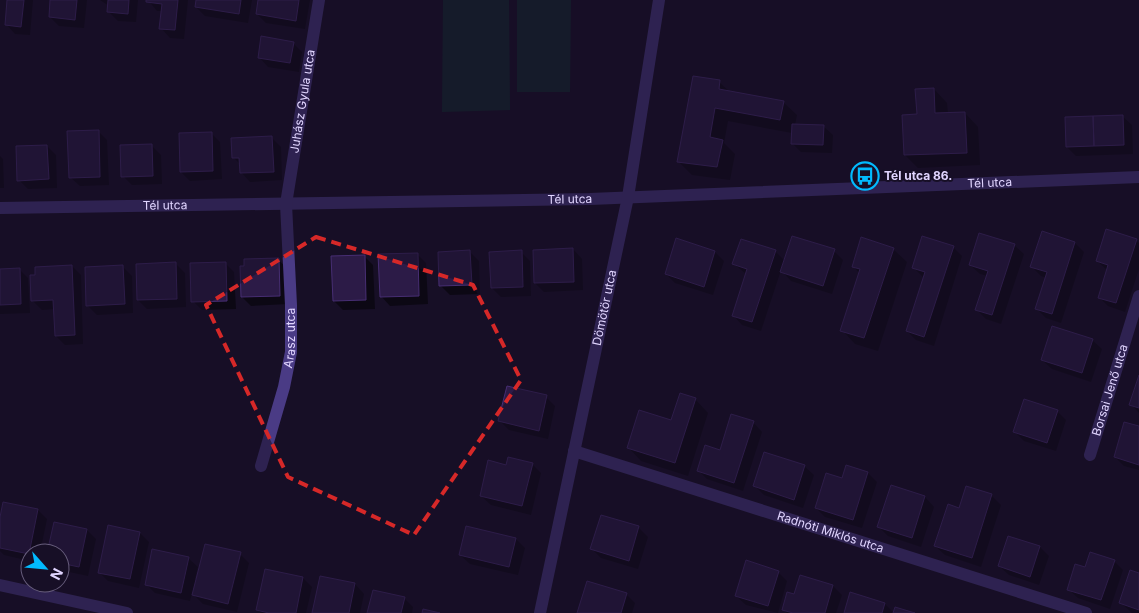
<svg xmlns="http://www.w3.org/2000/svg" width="1139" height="613" font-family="Inter,sans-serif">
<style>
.green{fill:#122c30}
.shadow{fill:#0007}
.building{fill:#2c1b47;stroke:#472e73}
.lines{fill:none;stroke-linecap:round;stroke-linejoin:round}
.street{stroke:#4a3b85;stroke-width:12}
.marked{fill:none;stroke:#d62828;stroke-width:4;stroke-dasharray:10 6;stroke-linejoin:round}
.labels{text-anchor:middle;stroke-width:4;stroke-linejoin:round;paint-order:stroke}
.street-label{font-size:12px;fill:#e1d5ff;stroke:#170f26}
.poi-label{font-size:12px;font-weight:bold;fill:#e1d5ff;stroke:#170f26;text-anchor:start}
</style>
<rect width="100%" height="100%" fill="#170f26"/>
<path class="green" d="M443 0H509L510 110 442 112Z
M517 0H571L570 92H517Z"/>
<path class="shadow" d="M9 0H33L30 35 15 34 6 24Z
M50 0H87L84 28 59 26 50 17Z
M100 0H138L136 22 118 21 108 11 109 6Z
M148 0H188L184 39 170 38 161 28 162 11H157Z
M197 0H252L248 23 205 16 196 7Z
M259 0H310L305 29 266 23 257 14Z
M293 43 302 52 299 72 268 67 259 57Z
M719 82 730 92 783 102 797 115 795 125 823 126 833 135 832 153 801 152 792 143V133L728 121 724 143 735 154 730 180 692 175 679 162Z
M934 89 947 103 948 114 965 113 978 127 980 165 918 168 905 155 918 116Z
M1122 116 1132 125 1133 154 1076 156 1067 147Z
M98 131 107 140 109 185 80 186 70 177Z
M211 133 220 142 222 179 190 181 181 172Z
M272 138 281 147 282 180 250 182 241 172V165L233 157Z
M151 145 161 155 162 184 132 185 123 176Z
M47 146 56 155 57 188 28 189 19 180Z
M0 156 3 159 4 188H0Z
M1043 233 1075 243 1084 252 1061 323 1046 318 1037 309 1047 278 1041 276 1032 267Z
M1136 240 1139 243V269L1125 312 1108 306 1099 297 1108 271 1097 261Z
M1014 245 1024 254 1001 324 986 319 977 310 988 276 980 274 970 265Z
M953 247 962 256 934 346 916 340 907 331 924 278 914 268Z
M573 249 582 259 583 290 544 292 535 283Z
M893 249 907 262 878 351 855 344 842 330 860 274 853 266Z
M775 251 785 261 834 251 843 260 832 294 791 281 781 270 761 331 742 325 733 315 746 274 734 264Z
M470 252 479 261 480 294 450 295 440 285Z
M521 252 530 261 531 296 501 297 492 288Z
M715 252 724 261 713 295 675 283 666 274Z
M417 254 426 263 428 304 390 306 381 296Z
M364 256 373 265 375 309 343 310 334 301Z
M278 259 287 269 288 304 251 306 242 297Z
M175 263 185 273 186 307 147 309 138 300Z
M225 263 234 272 236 309 202 310 193 301Z
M72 266 81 275 83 344 65 345 56 336 55 309 42 310 33 301Z
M123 267 132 276 133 313 97 315 87 305Z
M19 269 28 278 30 313 0 314V270Z
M1092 340 1102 349 1091 382 1052 369 1042 360Z
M1139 377V413L1131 404Z
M546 397 555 406 548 439 509 430 500 421Z
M695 399 708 413 688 476 641 461 628 447 672 422Z
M1057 411 1066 420 1056 451 1024 441 1015 432Z
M753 422 762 432 743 491 707 479 698 470Z
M1139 427V470L1124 466 1115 457Z
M532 464 541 473 531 515 491 505 481 496 507 466Z
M804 466 814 475 803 508 764 495 755 486Z
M868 473 877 482 862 528 825 517 816 508 843 480Z
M892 487 925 497 934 507 921 547 888 536 879 527Z
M991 495 1001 505 981 567 945 555 935 546 960 509Z
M38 510 47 519 40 553H30V561L4 555 0 551V523Z
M602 516 639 528 648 537 638 569 601 558 592 549Z
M55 523 87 530 96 539 88 576 60 570V553H48Z
M140 533 149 542 139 588 108 581 99 572Z
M1009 537 1040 547 1049 556 1039 585 1009 575 999 566Z
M516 539 525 548 518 575 470 564 460 555Z
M240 554 249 563 237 612 203 604 192 593 190 601 155 593 146 584 188 558 198 567 195 579H197Z
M1114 561 1123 570 1110 609 1078 598 1068 589 1086 568Z
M778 572 787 581 778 613 746 605 736 596Z
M1139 575V613H1132L1121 603Z
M321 577 355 584 364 594 360 613H313Z
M303 578 312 587 306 613H261L257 610Z
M833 586 842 595 836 613H787L783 609 795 595Z
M851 593 885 604 894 613H845Z
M626 594 635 603 632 613H578Z
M404 598 413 607 412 613H369Z"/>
<path class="building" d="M7 0H24L21 27 5 25Z
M50 0H77L75 20 49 17Z
M108 0H129L128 14 107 12Z
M146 0H178L175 30 159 29 162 4 146 2Z
M196 0H241L239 14 195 7Z
M258 0H299L296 21 256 14Z
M261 36 294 42 290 63 258 58Z
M693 76 720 80 719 89 784 101 780 120 715 108 710 137 723 140 717 167 677 162Z
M934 88 935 113 965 112 967 153 904 155 902 115 917 114 915 89Z
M1123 115 1124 145 1094 146 1093 116Z
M1093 116 1094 146 1066 147 1065 117Z
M792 124 824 125 823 145 791 144Z
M99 130 100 177 69 178 67 131Z
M212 132 213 171 180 172 179 133Z
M272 136 274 172 240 173 239 158H232L231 138Z
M152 144 153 176 121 177 120 145Z
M47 145 49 179 17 181 16 146Z
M1106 229 1137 239 1116 303 1098 298 1108 265 1096 261Z
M1042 231 1075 242 1052 314 1035 309 1047 272 1030 267Z
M979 233 1015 244 992 315 975 310 988 271 969 265Z
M792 236 835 249 823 286 780 272Z
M922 236 954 246 924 337 906 331 925 272 912 268Z
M861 237 894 248 864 338 840 331 860 269 852 267Z
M676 238 715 251 704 287 665 274Z
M741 239 776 250 752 322 732 316 747 269 732 264Z
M573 248 574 282 534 283 533 250Z
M470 250 472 285 439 286 438 252Z
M522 250 523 287 491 288 489 252Z
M418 253 419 296 380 297 378 254Z
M365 255 366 300 333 301 331 256Z
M279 258 280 296 241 297 240 266H244V259Z
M176 262 177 299 137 300 136 264Z
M226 262 227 301 191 302 190 263Z
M72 265 75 335 55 336 53 300 31 301 30 275H35V267Z
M123 265 125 304 86 306 85 267Z
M20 268 21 304 0 305V269Z
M1052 326 1093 339 1082 373 1041 360Z
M1139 375V408L1129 405Z
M507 386 547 395 539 431 498 421Z
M680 393 696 398 675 463 627 448 639 410 671 420Z
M1024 399 1058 410 1047 443 1013 432Z
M731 414 754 421 734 483 697 471 705 445 720 450Z
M1124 422 1139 426V465L1114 457Z
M764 452 805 465 794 500 753 486Z
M508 457 533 463 522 506 480 496 488 460 506 465Z
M846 465 868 472 853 520 815 508 826 473 842 478Z
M891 485 925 496 912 538 877 527Z
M966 486 992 494 972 558 934 546 948 504 959 508Z
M3 502 38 509 29 554 0 548V517Z
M601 515 639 526 629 561 590 549Z
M54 522 87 529 79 567 60 563V553H47Z
M108 525 140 532 130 579 98 573Z
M466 526 516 538 509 567 459 555Z
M1008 536 1040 546 1030 577 998 566Z
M205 544 241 552 228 604 192 595Z
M152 549 189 557 181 593 145 585Z
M1090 552 1115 560 1101 600 1067 590 1075 564 1085 567Z
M746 560 779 571 768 606 735 596Z
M265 569 303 577 296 613H269L256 610Z
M1130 570 1139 573V610L1119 603Z
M800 575 833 585 825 613H793L782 610 787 592 794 594Z
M320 576 355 583 349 613H312Z
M587 581 627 593 621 613H577Z
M373 590 405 597 401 613H367Z
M850 592 885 603 882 613H844Z
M895 607 915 613H893Z
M423 609 440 613H422Z"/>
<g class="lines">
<g class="street">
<path id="s1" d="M0 208 590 199 1139 177"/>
<path id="s2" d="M574 451 1086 613"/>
<path id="s3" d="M1090 455 1139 296"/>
<path id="s4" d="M261 466 284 387 291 352V305L286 204 319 0"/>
<path d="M0 585 127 613"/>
<path id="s5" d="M540 613 628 197 659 0"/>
</g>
</g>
<path d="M0 0H1139V613H0ZM316 237 473 285 521 380 414 535 288 477 206 305Z" fill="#170f26" fill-opacity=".55" fill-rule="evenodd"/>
<path class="marked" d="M316 237 473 285 521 380 414 535 288 477 206 305Z"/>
<defs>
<g id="bus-ring" transform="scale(1.4375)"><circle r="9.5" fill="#170f26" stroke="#02bafe" stroke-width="1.5"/><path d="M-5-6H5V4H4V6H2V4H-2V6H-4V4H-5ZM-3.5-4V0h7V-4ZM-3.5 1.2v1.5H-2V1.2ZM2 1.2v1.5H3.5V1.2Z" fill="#02bafe"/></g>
</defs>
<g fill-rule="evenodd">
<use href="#bus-ring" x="865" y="176"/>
</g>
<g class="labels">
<g class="street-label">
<text dy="4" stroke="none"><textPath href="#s4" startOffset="370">Juhász Gyula utca</textPath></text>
<text dy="4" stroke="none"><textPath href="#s1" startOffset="990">Tél utca</textPath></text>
<text dy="4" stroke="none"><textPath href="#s1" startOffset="570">Tél utca</textPath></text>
<text dy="4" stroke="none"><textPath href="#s1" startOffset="165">Tél utca</textPath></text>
<text dy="4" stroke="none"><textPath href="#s5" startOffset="312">Dömötör utca</textPath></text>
<text dy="4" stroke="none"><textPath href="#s4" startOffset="132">Arasz utca</textPath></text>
<text dy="4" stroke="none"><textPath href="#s3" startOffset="68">Borsai Jenő utca</textPath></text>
<text dy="4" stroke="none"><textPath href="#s2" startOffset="269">Radnóti Miklós utca</textPath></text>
</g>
<g class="poi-label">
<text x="884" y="180">Tél utca 86.</text>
</g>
</g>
<g transform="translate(45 568) rotate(117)"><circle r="24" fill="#170f26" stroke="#685e7d"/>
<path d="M0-4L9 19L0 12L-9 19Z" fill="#02bafe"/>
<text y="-8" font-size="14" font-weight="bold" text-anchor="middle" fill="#e1d5ff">N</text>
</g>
</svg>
